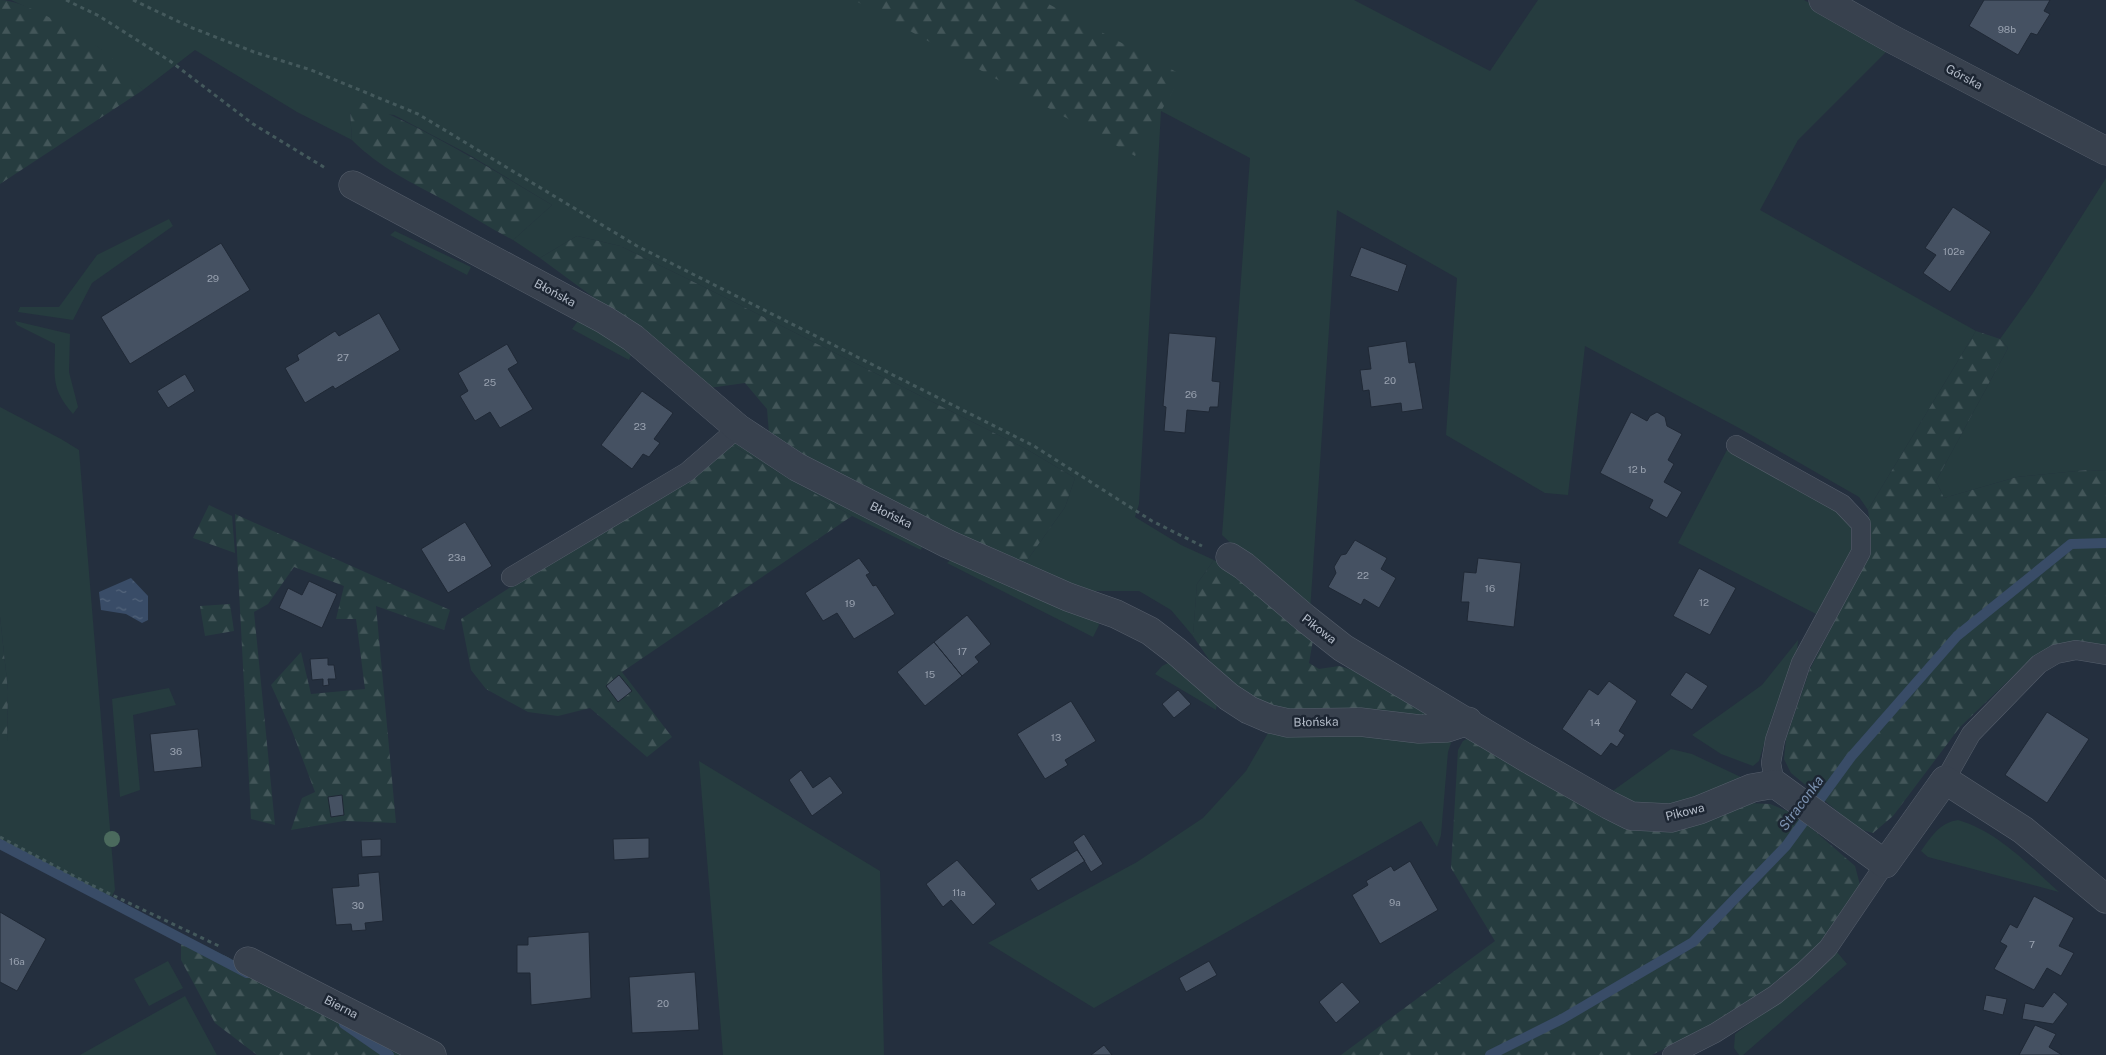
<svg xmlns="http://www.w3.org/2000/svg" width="2106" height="1055" font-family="'Public Sans',sans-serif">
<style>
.green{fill:#263c3f}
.forest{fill:url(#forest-firs)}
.water{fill:url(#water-ripples)}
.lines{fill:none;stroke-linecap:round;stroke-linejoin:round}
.stream{stroke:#394c67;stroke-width:10}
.building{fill:#455162;stroke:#1f2835}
.service-casing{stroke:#565f6c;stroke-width:20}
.minor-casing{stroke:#565f6c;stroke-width:29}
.path{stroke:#44595c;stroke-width:3;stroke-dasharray:4 4;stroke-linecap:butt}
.service{stroke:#38414e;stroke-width:19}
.minor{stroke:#38414e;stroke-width:28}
.tree{fill:#4b6a5d}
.labels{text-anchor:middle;stroke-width:5;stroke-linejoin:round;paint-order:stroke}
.number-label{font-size:10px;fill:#98a1af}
.street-label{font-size:12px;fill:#b4bcc9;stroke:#1d2633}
.water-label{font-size:14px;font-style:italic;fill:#7c92b1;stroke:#1d2633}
</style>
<defs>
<pattern id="forest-firs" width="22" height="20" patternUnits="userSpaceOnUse" patternTransform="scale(1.25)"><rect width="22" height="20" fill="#263c3f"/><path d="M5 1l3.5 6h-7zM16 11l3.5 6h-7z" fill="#435659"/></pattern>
<pattern id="water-ripples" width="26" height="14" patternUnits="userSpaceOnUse" patternTransform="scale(1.25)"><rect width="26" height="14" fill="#394c67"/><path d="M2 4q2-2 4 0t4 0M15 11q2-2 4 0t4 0" fill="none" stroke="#53647b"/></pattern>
</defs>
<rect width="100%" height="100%" fill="#242f3e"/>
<path class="green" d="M11 0H1354L1490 71 1538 0H1804L1890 48 1798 140 1760 210 1976 331 1868 510 1859 497 1739 428 1585 346 1568 495 1545 493 1446 435 1457 278 1337 210 1310 612 1272 582 1222 535 1250 158 1161 111 1139 504 1135 517 1181 545 1214 560 1197 584 1193 636 1171 610 1139 591H1094L1023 566 1065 507 1075 478 1026 449 706 288 620 246 577 236 540 258 513 240 552 205 466 153 394 115 350 111 352 140 297 112 195 50 143 90 99 48 47 17Z
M2106 178V471L2087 470 2017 477 1944 498 1936 481 2008 348 2000 339 2033 293Z
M169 219 173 226 92 283 73 320 18 312 20 307H59L97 255Z
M395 231 471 267 467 275 390 235Z
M580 318 632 353 629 360 572 329Z
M15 321 70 334 69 372 78 407 73 414C50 387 55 377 55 344L17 325Z
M0 407 61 439 79 450 115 890 111 898 0 841V741H7L8 691 0 617Z
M737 442 924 543 921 550 852 516 732 445Z
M1727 450 1836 507 1853 520 1857 540 1818 615 1678 543Z
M953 558 1097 620 1099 625 1093 637 947 563Z
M1798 640 1796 662 1772 717 1759 761 1753 766 1721 754 1692 735 1762 685Z
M1168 663 1175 665 1217 703 1216 710 1155 674 1162 666Z
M169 688 176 705 133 715 140 790 120 797 112 699Z
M1271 728 1453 737 1448 752 1441 835 1437 847 1421 821 1094 1008 988 943 1137 862 1203 818 1246 771Z
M1671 749 1692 754 1745 779 1701 800 1648 811 1607 795Z
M699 761 880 871 884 1055H723Z
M1958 820C1997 831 2030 866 2059 892L1928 857 1921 851C1932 836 1939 823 1958 820Z
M1837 952 1847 964 1743 1055H1739L1734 1048 1735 1034 1784 998Z
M168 961 183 988 149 1006 134 979Z
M185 996 217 1055H80Z"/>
<path class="forest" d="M0 0C25 0 77 32 98 47 114 58 129 76 143 90L0 184Z
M854 0H1041L1182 75 1135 156Z
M354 99C424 127 488 167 552 205L513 240C490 228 468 214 446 201 412 183 379 167 352 140L350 111Z
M577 236 620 246 706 288 1026 449 1075 478 1065 507 1023 566 799 456 769 433 767 409 745 383 709 388 612 311 540 258Z
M1976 331 2000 339 2008 348 1936 481 1944 498 2017 477 2087 470 2106 471V647L2033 657 1960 727 1893 816 1873 833 1859 829 1791 773 1784 759 1786 739 1810 669 1868 557 1871 531 1868 510Z
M732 445 852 516 622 672 672 737 647 757 590 708 558 716 528 712 486 689 471 670 461 619Z
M209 505 232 516 235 553 193 538Z
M235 514 450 610 444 630 376 606 396 823 344 821 291 830 302 798 315 792 292 731 271 685 301 652 311 694 365 689 356 619H336L344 586 294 567 268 604 254 612 275 825 251 819Z
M1214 560 1252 583 1313 640 1309 663 1319 669 1339 666 1360 672 1435 716 1283 714 1248 701 1210 661 1193 636 1197 584Z
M230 604 234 631 205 636 200 606Z
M0 617 8 691 7 742 0 741Z
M1474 735 1604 811 1749 803 1770 804 1795 814 1855 866 1860 885 1823 942 1772 989 1712 1025 1652 1055H1341L1495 941 1451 868 1458 750 1463 741Z
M181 934 298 992 420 1055H257L215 1023 181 960Z"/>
<path class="water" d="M131 578 148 596V620L142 623 126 614 101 610 99 592Z"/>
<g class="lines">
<path class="stream" d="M0 844 247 973
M344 1024 389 1055
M1490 1055 1562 1019 1693 942 1786 846 1851 757 1957 636 2071 544 2106 543"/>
</g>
<path class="building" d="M1984 0H2050L2044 11 2050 14 2037 35 2031 33 2018 55 1969 26Z
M1953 207 1991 232 1950 292 1923 273 1936 255 1925 248Z
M221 243 250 290 130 364 101 317Z
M1361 247 1407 265 1398 292 1350 276Z
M379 313 400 350 335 389 333 386 305 403 285 368 299 360 297 355 335 331 339 336Z
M1169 333 1216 337 1212 381 1220 382 1218 407H1210L1209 412 1187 410 1185 433 1164 431 1166 407 1163 406Z
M1406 341 1409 363 1415 362 1423 409 1402 412 1401 403 1371 407 1369 390 1363 391 1360 370 1371 369 1368 347Z
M507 344 518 363 508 369 533 409 500 428 490 412 475 421 460 396 468 391 458 373Z
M185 374 195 391 168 408 157 391Z
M642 391 673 413 654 439 660 443 649 457 643 454 632 469 601 445Z
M1631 412 1647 421 1650 416 1657 412 1665 417 1667 426 1682 434 1668 460 1674 464 1664 482 1682 492 1667 518 1649 508 1653 500 1600 473Z
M465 522 492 566 448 593 421 549Z
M1355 540 1387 558 1381 569 1396 578 1379 608 1364 599 1361 605 1328 587 1336 573 1334 567 1341 555 1346 554Z
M859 558 870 573 866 575 873 586 876 585 895 614 854 639 837 613 823 621 805 593Z
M1478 558 1521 563 1514 627 1467 621 1469 602H1461L1464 572 1476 573Z
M1699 568 1736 588 1710 635 1673 616Z
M309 581 337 594 322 628 279 608 288 588 302 595Z
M967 615 991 644 975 657 979 662 962 676 934 642Z
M934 642 962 676 925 706 897 672Z
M328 658V665H334L336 679H328L329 685 323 686V679L312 680 310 659Z
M1686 672 1708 686 1692 710 1670 695Z
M619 675 632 691 618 702 606 686Z
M1609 681 1637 701 1619 731 1625 735 1617 747 1611 743 1601 756 1562 729 1589 689 1598 695Z
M1178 690 1191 704 1174 718 1162 704Z
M1071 701 1096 741 1065 760 1068 765 1045 779 1017 734Z
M2047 712 2089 739 2047 803 2005 775Z
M198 729 202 767 154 772 150 734Z
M801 770 813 788 830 776 843 793 812 816 789 780Z
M342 795 344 815 331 817 328 797Z
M1084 834 1103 864 1091 872 1073 842Z
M649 838V858L614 860 613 839Z
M381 839V856L362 857 361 840Z
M1077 850 1085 861 1038 891 1030 879Z
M957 860 996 904 973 925 951 900 943 907 926 884Z
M1410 861 1438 910 1380 944 1352 895 1368 885 1366 881 1391 866 1394 871Z
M379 872 383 921 365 923 366 930 352 931 351 924 336 925 332 888 359 886 358 874Z
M2034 896 2074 918 2059 946 2074 953 2061 976 2047 968 2034 990 1994 969 2007 946 2000 942 2010 924 2017 928Z
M0 912 46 939 17 991 0 982Z
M589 932 591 998 531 1005 530 973H517V945H528V937Z
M1209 961 1217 975 1186 992 1179 978Z
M695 972 699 1030 632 1033 629 977Z
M1342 982 1360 1002 1336 1023 1319 1002Z
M2054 992 2068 1004 2053 1024 2022 1019 2025 1003 2043 1007Z
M1986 995 2007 999 2003 1015 1983 1010Z
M2035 1025 2056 1034 2049 1047 2062 1055H2019Z
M1104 1045 1112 1055H1091Z"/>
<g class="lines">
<g class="service-casing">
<path id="service" d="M1736 445 1842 504 1861 524V552L1801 663 1775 740 1771 763 1775 784
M511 577 687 472 738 428
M1945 780 1971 734 2039 664 2056 654 2076 650 2106 655
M1672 1055 1715 1033 1775 995 1804 971 1828 948 1885 864"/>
</g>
<g class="minor-casing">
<path id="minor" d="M1823 0 1890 38 2106 151
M353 185 605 320 633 338 738 428 797 467 948 544 1068 597 1116 614 1150 631 1176 651 1229 697 1249 710 1270 719 1288 723 1360 722 1419 729 1447 728 1468 721
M1230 557 1244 566 1305 618 1343 648 1525 757 1609 805 1631 816 1671 818 1699 810 1752 788 1775 784 1885 864 1945 780 2023 830 2106 899
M248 961 432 1055"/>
</g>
<path class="path" d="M66 0 99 16 170 61 253 124 327 169
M133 0 190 27 254 52 311 70 418 114 637 246 1034 446 1152 521 1202 546
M0 837 87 883 221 947"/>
<use href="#service" class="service"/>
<use href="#minor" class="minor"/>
</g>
<circle class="tree" cx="112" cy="839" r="8"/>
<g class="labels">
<g class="number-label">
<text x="2007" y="33">98b</text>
<text x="1954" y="255">102e</text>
<text x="213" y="282">29</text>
<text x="343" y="361">27</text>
<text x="1390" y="384">20</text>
<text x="490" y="386">25</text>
<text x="1191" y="398">26</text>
<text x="640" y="430">23</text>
<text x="1637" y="473">12 b</text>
<text x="457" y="561">23a</text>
<text x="1363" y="579">22</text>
<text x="1490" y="592">16</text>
<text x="1704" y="606">12</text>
<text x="850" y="607">19</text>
<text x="962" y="655">17</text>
<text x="930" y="678">15</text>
<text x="1595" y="726">14</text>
<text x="1056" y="741">13</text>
<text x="176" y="755">36</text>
<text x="959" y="896">11a</text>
<text x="1395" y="906">9a</text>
<text x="358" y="909">30</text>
<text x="2032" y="948">7</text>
<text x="17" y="965">16a</text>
<text x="663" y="1007">20</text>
</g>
<g class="street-label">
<text transform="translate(1964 77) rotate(28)" y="4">Górska</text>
<text transform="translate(555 293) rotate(28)" y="4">Błońska</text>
<text transform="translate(891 515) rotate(26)" y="4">Błońska</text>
<text transform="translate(1319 629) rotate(38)" y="4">Pikowa</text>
<text transform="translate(1316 722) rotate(-1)" y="4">Błońska</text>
<text transform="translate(1685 812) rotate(-14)" y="4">Pikowa</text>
<text transform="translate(341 1007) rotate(27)" y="4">Bierna</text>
</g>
<g class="water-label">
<text transform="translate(1801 803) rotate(-53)" y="5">Straconka</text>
</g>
</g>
</svg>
